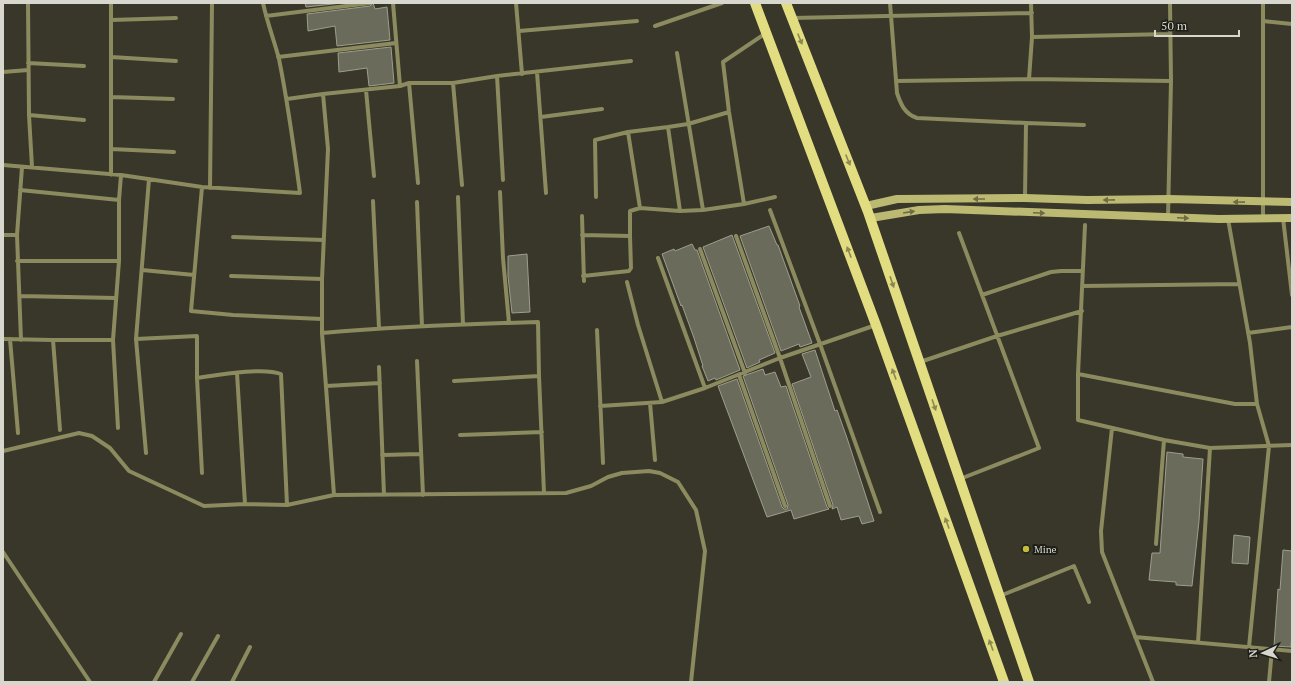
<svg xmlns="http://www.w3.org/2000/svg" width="1295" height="685" font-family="'PT Serif',serif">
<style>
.building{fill:#6b6b5b;stroke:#9e9e8d}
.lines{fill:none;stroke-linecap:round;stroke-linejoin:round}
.street{stroke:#8c8a5f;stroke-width:4}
.secondary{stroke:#bcb972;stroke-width:8}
.primary{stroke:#e2dd81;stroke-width:10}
.oneway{fill:#8a8752}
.oneway2{fill:#6d6c45}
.poi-dot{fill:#c4bc3e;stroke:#1e1e18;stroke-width:1.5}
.labels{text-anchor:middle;stroke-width:4;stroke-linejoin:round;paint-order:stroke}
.poi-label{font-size:10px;fill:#d7d7ce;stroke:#1e1e18;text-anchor:start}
</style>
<rect width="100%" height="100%" fill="#383729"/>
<path class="building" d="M305 3H342L306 7Z
M373 3 375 9 387 7 390 40 337 46 335 26 308 31 307 14 370 6Z
M391 47 394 83 369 86 367 68 339 72 338 53Z
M769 226 777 245H778L800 306 799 307 812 343 800 347 799 344 781 351 740 236Z
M732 235 775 353 759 360 760 362 747 368 703 247Z
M692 244 695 250H697L740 370 716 380 715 378 708 381 702 366H703L694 338 682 305 681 306 662 254 674 249 675 251Z
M527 254 530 312 512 313 508 276V256Z
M815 350 835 411 837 410 847 438 874 521 862 524 859 516 841 520 837 507 832 509 833 505 792 384 811 377 802 354Z
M763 369 765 375 775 372 781 387 786 386 827 507 829 509 794 519 791 510 767 517 718 386 737 379 782 507 784 509H787L788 505 743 376Z
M1167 452 1183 454V457L1203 459 1199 521 1192 586 1176 585V582L1149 580 1152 553H1160Z
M1234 535 1250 537 1248 564 1232 563Z
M1283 550 1292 551V630L1291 647 1274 646 1278 589 1280 590Z"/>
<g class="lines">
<path class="street" d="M28 3 29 115 32 167
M393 3 400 86
M516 3 522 74
M890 3 897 93C901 105 905 114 917 118L1026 123 1084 125
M1263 3V218
M266 16 370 3
M792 18 1032 13
M111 20 176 18
M1263 21 1292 24
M655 26 722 3
M519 31 637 21
M1032 37 1170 34
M677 53 703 210
M111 57 176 61
M278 57 396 43
M28 63 84 66
M3 72 28 70
M537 72 546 193
M497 76 503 180
M1029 79 1032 37 1031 3
M896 81 1029 79 1171 81
M409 83 418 183
M453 83 462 185
M366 90 374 176
M323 94 328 149 322 279V333L334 495
M111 97 173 99
M287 99 323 94 400 86 409 83H453L497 76 631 61
M29 115 84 120
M541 117 602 109
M668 127 680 211
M628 132 640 208
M111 149 174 152
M3 165 121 175 202 187 300 193C294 148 288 103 279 59 274 40 267 22 263 3
M111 175V3
M202 187 191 311 233 315 322 319
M210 188 212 3
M20 190 119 200
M500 192 503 258 509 323
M458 197 463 324
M596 197 595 140 628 132 668 127 688 124 729 112
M1025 198 1026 123
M373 201 379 328
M417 202 422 326
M744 204 729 112 723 62 766 33
M770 210 820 344 880 512
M582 216 584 281
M1168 217 1171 81 1170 3
M1283 218 1292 295
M1228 219 1250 343 1257 404 1269 446 1249 647
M1085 225 1078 374V420L1164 440 1210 448 1292 445
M959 233 1039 448 960 479
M3 235H17
M582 235 630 236V211L640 208 680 211 703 210 744 204 775 197
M736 236 780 358 830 506
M233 237 324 240
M700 249 745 373
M658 258 705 388
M17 261H119
M142 270 194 275
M231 276 322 279
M583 276 629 271 631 268 630 236
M627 282 638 325 662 402
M1082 286 1239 284
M982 295 1051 272 1061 271H1083
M20 296 116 298
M597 330 603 463
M322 333C394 327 466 324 538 322L539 376 544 493
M1248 333 1292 327
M3 339 53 340H113
M10 339 18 433
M136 339 197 336V378L202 473
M21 340 17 235 22 167
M53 340 60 430
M417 361 423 495
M920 362 997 336 1082 311
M379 367 384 495
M237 373 245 504
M1078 374 1235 404H1257
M739 375 785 506
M197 378C218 375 263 367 281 374L287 505
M454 381 539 376
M326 386 380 383
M650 403 655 460
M600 406 662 402 705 388 780 358 876 325
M118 428 113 340 119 261V200L121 175
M1112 428 1101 531 1102 552 1153 682
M460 435 542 432
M3 451 79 433 92 436 110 448 129 471 204 506 245 504 287 505 334 495 566 493 591 486 608 477 622 473 649 471 660 473 678 482 696 510 705 551 691 682
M146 453 136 339 149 179
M382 455 421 454
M1156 544 1164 440
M3 552 90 682
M1000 596 1074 566 1089 602
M1135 637 1292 651
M1198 643 1210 448
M154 682 181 634
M192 682 218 636
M232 682 250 647
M1269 682 1272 649"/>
<path class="secondary" d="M866 206 897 199 1025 198 1087 200 1169 199 1292 202
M871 218 919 210 945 209 1219 219 1292 218"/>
<path class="primary" d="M755 3 876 325 1004 682
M786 3 868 212 1029 682"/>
</g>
<defs><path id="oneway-solid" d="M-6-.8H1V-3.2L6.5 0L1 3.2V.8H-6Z"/></defs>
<g class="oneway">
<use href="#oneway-solid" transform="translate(800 39) rotate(68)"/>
<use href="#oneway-solid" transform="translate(848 160) rotate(68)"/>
<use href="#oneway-solid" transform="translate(849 252) rotate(-111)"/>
<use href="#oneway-solid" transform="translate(892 282) rotate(71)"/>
<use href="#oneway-solid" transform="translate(894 374) rotate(-110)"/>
<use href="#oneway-solid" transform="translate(934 405) rotate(71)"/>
<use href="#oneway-solid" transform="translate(947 523) rotate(-110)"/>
<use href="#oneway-solid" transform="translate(991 645) rotate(-110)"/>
</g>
<g class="oneway2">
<use href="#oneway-solid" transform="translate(979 199) rotate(180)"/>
<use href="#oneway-solid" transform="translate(1109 200) rotate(179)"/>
<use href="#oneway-solid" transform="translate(1239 202) rotate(-179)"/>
<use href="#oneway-solid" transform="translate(909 212) rotate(-9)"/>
<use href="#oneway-solid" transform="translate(1039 213) rotate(2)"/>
<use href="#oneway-solid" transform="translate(1183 218) rotate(2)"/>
</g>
<circle class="poi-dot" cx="1026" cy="549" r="4"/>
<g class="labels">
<g class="poi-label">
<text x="1034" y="553">Mine</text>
</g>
</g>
<rect width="1295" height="685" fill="none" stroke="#d7d7ce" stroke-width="8"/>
<g transform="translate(1263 653) rotate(266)" stroke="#1e1e18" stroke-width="3" paint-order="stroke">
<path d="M0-3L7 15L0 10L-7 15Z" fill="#d7d7ce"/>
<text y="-6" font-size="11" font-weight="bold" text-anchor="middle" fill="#d7d7ce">N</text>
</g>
<path d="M1155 30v6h84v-6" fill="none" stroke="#d7d7ce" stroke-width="2"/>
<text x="1161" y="30" font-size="12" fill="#d7d7ce" stroke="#1e1e18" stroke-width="3" paint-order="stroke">50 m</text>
</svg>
